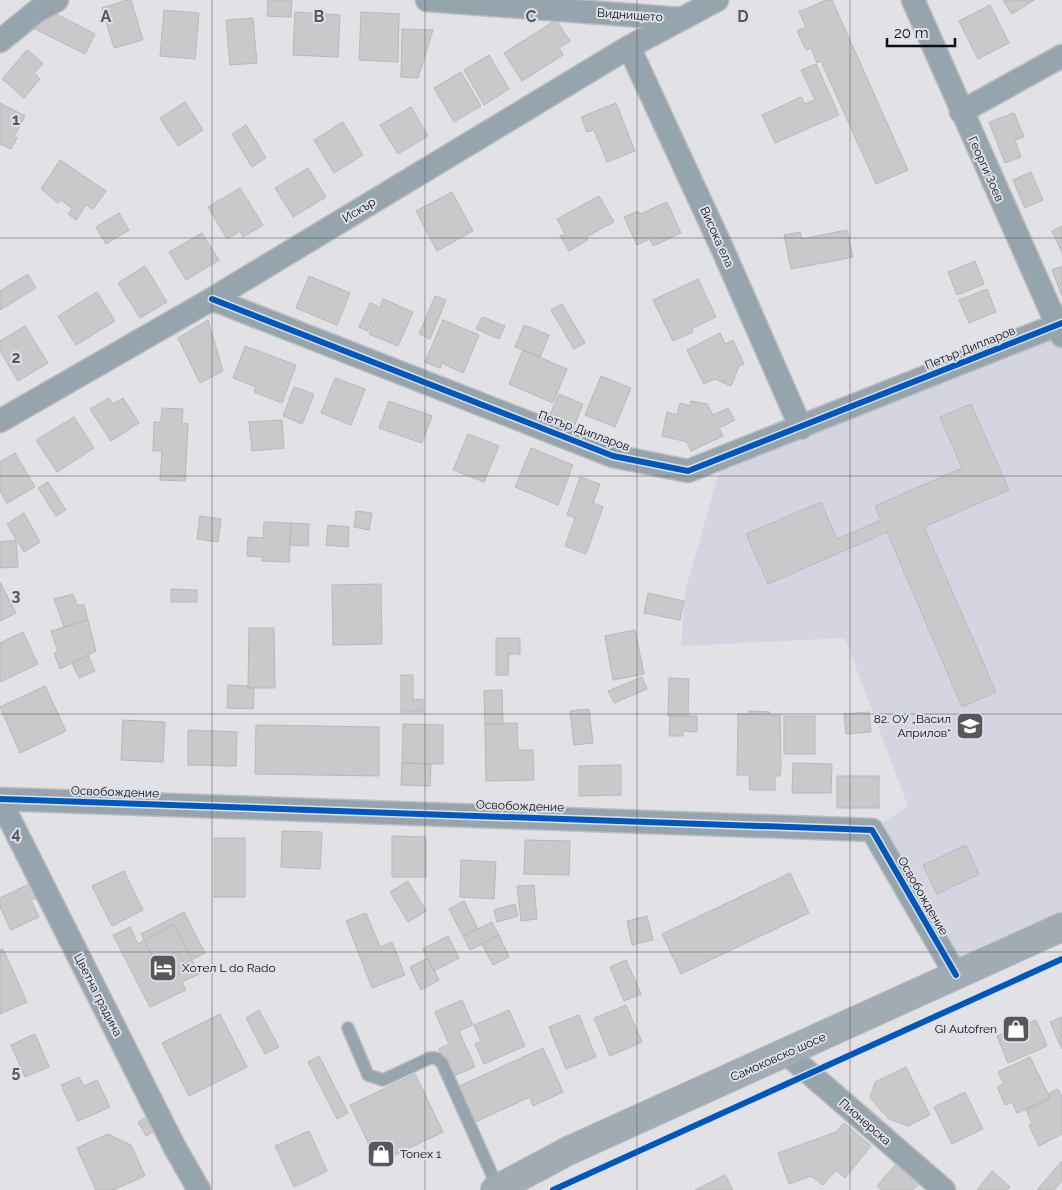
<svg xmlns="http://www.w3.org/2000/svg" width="1062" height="1190" font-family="Raleway,sans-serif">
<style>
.built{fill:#d4d5e0}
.building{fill:#c9c8cb;stroke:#b8b7ba}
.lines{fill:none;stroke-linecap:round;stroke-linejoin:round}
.lane-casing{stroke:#bcbcbf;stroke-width:14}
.street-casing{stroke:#bcbcbf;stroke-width:25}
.secondary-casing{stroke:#bcbcbf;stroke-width:30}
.lane{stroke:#96a4ad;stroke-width:11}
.street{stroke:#96a4ad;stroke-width:22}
.secondary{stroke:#a0abb3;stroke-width:28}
.cycleway-casing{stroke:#dee0e9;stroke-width:9}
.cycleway{stroke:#0057b8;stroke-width:6}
.grid{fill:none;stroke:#58585c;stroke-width:1;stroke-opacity:0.55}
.labels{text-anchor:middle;stroke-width:4;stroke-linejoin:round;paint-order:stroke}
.street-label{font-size:12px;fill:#0e0e11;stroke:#dee0e9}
.poi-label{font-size:12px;fill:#0e0e11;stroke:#dee0e9;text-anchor:end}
.grid-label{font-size:16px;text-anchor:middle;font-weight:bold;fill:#58585c;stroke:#dee0e9;stroke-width:4;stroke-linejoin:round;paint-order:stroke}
</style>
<rect width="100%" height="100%" fill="#e1e1e6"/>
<path class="built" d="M1057 325 1062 336V927L956 975 872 830 908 806 845 638 681 646 685 592 723 458Z"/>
<path class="building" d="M127 0H131L143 40 114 48 102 8Z
M268 0H292L291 17 267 16Z
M826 0H832L908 170 876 184 821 61 817 63 811 48 806 50 797 31 806 27 799 12Z
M1003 0H1034L1012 14Z
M990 5 1009 43 978 59 959 21Z
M164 10 199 13 195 59 160 56Z
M295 12 340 15 338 57 293 55Z
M361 12 399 14 398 62 359 60Z
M56 14 95 34 85 54 35 29 40 18Z
M253 18 257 63 230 65 226 20Z
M556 20 570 41 559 48 563 55 522 81 504 53Z
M402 29 433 30 418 78 401 77Z
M27 50 43 63 34 73 40 79 24 98 2 79Z
M489 55 509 89 484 105 464 70Z
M816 64 839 115 775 143 762 115 801 97 805 104 815 100 801 70Z
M461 72 481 106 454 122 434 88Z
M185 102 203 130 178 146 160 118Z
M0 103 25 116 14 137 17 138 11 149 0 144Z
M616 103 635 151 607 162 594 130 587 132 581 117Z
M411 107 428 136 398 154 380 125Z
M1014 113 1024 137 1015 140 1021 157 1005 163 989 122Z
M343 122 363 155 334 173 314 140Z
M246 125 266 158 252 167 232 134Z
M60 160 106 191 93 209 86 205 76 220 68 214 72 208 61 200 58 203 41 189Z
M308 168 326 197 293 217 275 188Z
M1031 172 1043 200 1025 208 1013 180Z
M240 188 263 225 243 237 240 231 227 239 208 207Z
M452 192 473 231 437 251 416 211Z
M599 196 614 222 586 237 588 240 569 251 560 236 565 234 557 219Z
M667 202 681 233 653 246 650 239 637 245 624 217 638 211 640 214Z
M119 213 129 230 106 244 96 227Z
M1062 226V253L1052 231Z
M847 230 853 257 791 269 784 235 800 232 802 239Z
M202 233 219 260 186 280 169 252Z
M975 261 984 284 957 295 948 272Z
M145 266 167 302 140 318 118 283Z
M1062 266V296L1052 270Z
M28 274 36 288 0 310V291Z
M309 276 350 293 337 325 296 308Z
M698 279 716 317 691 329 693 332 673 341 653 300Z
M987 289 996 312 969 323 959 300Z
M97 292 115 321 76 345 58 316Z
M435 296 446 300 430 339 419 334Z
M383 299 413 312 398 346 369 334Z
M370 303 378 306 368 331 359 327Z
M562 304 585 343 574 349 551 310Z
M482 317 505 326 499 339 476 329Z
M208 320 223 371 200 383 178 338Z
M443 320 479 335 463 373 442 363 440 368 425 362Z
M524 325 549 335 540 357 515 347Z
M25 326 48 363 18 381 0 351V341Z
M720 333 725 344 733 340 744 364 739 366 731 386 715 379 704 384 687 350Z
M245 346 296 365 282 403 254 392 256 387 233 378Z
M523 350 567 369 553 403 509 384Z
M601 376 631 388 615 427 585 415Z
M335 378 365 389 351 425 321 413Z
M294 387 314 394 302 424 283 416Z
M559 394 583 404 573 429 548 419Z
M109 398 113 404 123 398 139 423 111 441 90 409Z
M389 401 432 416 422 443 379 428Z
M691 401 707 404 713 415 728 408 735 420 719 428 723 436 691 451 687 442 662 436 667 412 677 415 680 403 690 406Z
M971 404 1009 490 924 527 996 692 962 707 887 532 768 584 746 534 821 502 837 539 881 520 875 506 962 468 940 417Z
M162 408 183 409 182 423 188 424 185 481 160 480 162 451H153L154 422H161Z
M74 417 94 448 57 472 36 440Z
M282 420 284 448 252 451 249 422Z
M468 434 499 446 484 482 453 470Z
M531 448 573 465 558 505 515 487Z
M15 453 35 487 7 503 0 491V462Z
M580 477 600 484 593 503 603 507 586 554 565 546 575 518 567 515Z
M48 482 66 510 56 516 38 488Z
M356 511 372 513 369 530 354 527Z
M24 513 40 542 24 552 7 524Z
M200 516 221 519 218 542 197 539Z
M264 522 291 523 289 562 262 561V557L247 556 248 537 263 538Z
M291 523 309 524 308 546 290 545Z
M328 525 349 527 348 547 326 545Z
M16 540 18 567 0 568V542Z
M0 582 16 613 0 621Z
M381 584 382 644 333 645 332 585Z
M171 589 197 590V602H171Z
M648 593 684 601 680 620 644 613Z
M73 594 77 605H84L88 620 64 627 54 599Z
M88 620 96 651 60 669 54 653 58 652 51 631Z
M249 628H274L275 688H248Z
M635 630 644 674 613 680 605 636Z
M23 632 38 664 0 682V643Z
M496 638H520V654H509L508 675H496Z
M88 655 95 671 79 678 72 663Z
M401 675H413V700L423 699V712H401Z
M642 677 647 689 614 703 608 691Z
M669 678 689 679 688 716H668Z
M228 685 249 686 248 688H254L253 709 227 708Z
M45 686 66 731 20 753 0 707Z
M502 690 503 724H485L484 691Z
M589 709 593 743 574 745 570 711Z
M749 711 770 712V715H780L781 766 780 776H775V790H750L749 775H737L738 714H748Z
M869 712 871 732 846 734 844 714Z
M670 716H697V732L683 731V736H669Z
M784 716H815V754H784Z
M123 720 165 722 163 762 121 760Z
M517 723 518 750H533L534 780 486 781 485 724Z
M403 724 443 725V764L402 763Z
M256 725 379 727V776L255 774Z
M188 730 237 732 236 766 188 765Z
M402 763 431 764 430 786 401 785Z
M793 763 832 764 831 793H792Z
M621 765V795L579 796V766Z
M837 776H879V808H837Z
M282 831 322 832 320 869 281 867Z
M392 836 426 837V877H392Z
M214 838H245V897H214Z
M525 840 570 841 569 875 524 874Z
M966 845 979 874 937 894 923 865Z
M461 860 496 862 494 899 460 897Z
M124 871 143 910 112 926 92 886Z
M790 873 809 913 681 974 662 934Z
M408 881 426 911 408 922 390 892Z
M29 884 36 898 31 900 39 917 11 930 0 907V898Z
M534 885 537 919 521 921 517 886Z
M464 901 478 929 463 936 449 909Z
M515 904 518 916 497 922 494 910Z
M184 912 205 953 184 964 187 970 164 981 141 934Z
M366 913 380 947 392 942 405 975 372 988 346 921Z
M647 916 653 940 632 945 627 921Z
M492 922 499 935 470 950 463 936Z
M174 924 199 974 182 982 186 990 150 1007 113 935 130 927 138 944Z
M499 935 509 957 493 965 482 944Z
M448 936 459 958 434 971 423 949Z
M3 949 27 1002 0 1014V950Z
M178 951 187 970 164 981 154 961Z
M428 958 439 980 421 990 410 967Z
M626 960 641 994 624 1001 610 967Z
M462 1000 473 1025 459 1031 475 1067 451 1077 439 1049 449 1044 435 1012Z
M626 1005 642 1042 610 1056 594 1018Z
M259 1010 279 1047 265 1054 246 1018Z
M509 1010 525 1046 484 1064 475 1044 481 1041 474 1025Z
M220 1014 247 1067 189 1096 162 1043Z
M579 1015 596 1057 566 1069 549 1027Z
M1062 1017V1049L1050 1022Z
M1036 1020 1047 1046 1008 1063 997 1036Z
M35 1034 49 1067 25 1077 11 1045Z
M543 1048 563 1092 533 1106 530 1097 473 1123 457 1087Z
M319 1056 348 1113 337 1119 308 1062Z
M1030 1057 1050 1098 1017 1113 1012 1102 1005 1105 997 1087 1004 1084 998 1072Z
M906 1067 930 1115 908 1126 889 1119 870 1098 875 1082Z
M415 1074 443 1132 378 1163 350 1105Z
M79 1077 84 1086 97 1080 110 1107 78 1121 61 1085Z
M1058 1089 1062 1097V1134L1039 1146 1029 1125 1032 1124 1026 1110 1050 1098 1048 1094Z
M965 1092 983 1129 952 1144 934 1107Z
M150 1116 158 1129 146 1136 138 1122Z
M844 1123 871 1146 845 1178 836 1170 823 1185 811 1176 789 1184 778 1153 836 1132Z
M309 1131 327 1171 294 1187 275 1146Z
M108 1134 131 1145 145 1176 113 1190H96L77 1148Z
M1062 1161V1181L1054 1190H1037Z
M897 1163 920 1182 913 1190H881L877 1186Z
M992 1171 1010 1187 1007 1190H977Z
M725 1175 733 1190H695Z"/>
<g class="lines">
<g class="lane-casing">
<path id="lane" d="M348 1028 368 1075 383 1080 430 1058H436L442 1063 498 1188"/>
</g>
<g class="street-casing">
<path id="street" d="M427 0 682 19
M913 0 1062 336
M0 41 37 11 57 0
M629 47 722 248 801 428
M961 112 1062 56
M212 299 613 456 688 471 1062 323
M0 421 212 299 629 47 717 0
M0 799 872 830 956 975
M0 800 174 1146 199 1190
M786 1053 944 1190"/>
</g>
<g class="secondary-casing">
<path id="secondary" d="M495 1190 568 1151 1062 927"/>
</g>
<use href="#lane" class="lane"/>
<use href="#street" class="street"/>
<use href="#secondary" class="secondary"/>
<g class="cycleway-casing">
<path id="cycleway" d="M212 299 613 456 688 471 1062 323
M0 799 872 830 956 975
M553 1190 1062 959"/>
</g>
<use href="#cycleway" class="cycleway"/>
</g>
<path class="grid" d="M212 0V1190M425 0V1190M637 0V1190M850 0V1190M0 238H1062M0 476H1062M0 714H1062M0 952H1062"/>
<defs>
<g id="school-square" transform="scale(1.4375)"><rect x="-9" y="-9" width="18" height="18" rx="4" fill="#58585c" stroke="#dee0e9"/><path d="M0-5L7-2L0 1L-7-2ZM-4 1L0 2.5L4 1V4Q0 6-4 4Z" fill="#fff"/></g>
<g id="hotel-square" transform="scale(1.4375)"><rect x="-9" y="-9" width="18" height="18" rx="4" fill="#58585c" stroke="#dee0e9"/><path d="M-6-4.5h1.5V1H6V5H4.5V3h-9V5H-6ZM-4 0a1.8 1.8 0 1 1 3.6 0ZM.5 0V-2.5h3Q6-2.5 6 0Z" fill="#fff"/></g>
<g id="shop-square" transform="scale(1.4375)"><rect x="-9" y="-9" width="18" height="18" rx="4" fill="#58585c" stroke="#dee0e9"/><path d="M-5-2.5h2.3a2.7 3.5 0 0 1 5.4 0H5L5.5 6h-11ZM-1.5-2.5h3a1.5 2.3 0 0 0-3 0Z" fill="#fff"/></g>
</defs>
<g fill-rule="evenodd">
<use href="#school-square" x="970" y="726"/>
<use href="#hotel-square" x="163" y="968"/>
<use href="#shop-square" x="1016" y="1029"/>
<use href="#shop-square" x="381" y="1154"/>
</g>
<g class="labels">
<g class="street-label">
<text transform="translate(630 15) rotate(4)" y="4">Виднището</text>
<text transform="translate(986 169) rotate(66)" y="4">Георги Зоев</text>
<text transform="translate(359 210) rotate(-31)" y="4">Искър</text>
<text transform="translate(717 237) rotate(66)" y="4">Висока ела</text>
<text transform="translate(970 348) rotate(-22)" y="4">Петър Дипларов</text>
<text transform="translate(584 431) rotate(20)" y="4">Петър Дипларов</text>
<text transform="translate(115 792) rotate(2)" y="4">Освобождение</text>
<text transform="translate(520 806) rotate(2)" y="4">Освобождение</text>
<text transform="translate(923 896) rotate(60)" y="4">Освобождение</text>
<text transform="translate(98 995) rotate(63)" y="4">Цветна градина</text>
<text transform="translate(778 1057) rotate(-24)" y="4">Самоковско шосе</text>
<text transform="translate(865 1122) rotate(41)" y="4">Пионерска</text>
</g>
<g class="poi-label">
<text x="951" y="723">82. ОУ „Васил<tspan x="951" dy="14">Априлов“</tspan></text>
<text x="182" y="972" text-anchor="start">Хотел L do Rado</text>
<text x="997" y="1033">GI Autofren</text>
<text x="400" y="1158" text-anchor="start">Tonex 1</text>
</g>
</g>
<g class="grid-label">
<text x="106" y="22">A</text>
<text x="319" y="22">B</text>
<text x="531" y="22">C</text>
<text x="743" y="22">D</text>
<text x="16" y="125">1</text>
<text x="16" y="363">2</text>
<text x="16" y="601">3</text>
<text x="16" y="839">4</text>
<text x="16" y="1077">5</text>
</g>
<path d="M887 38v8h68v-8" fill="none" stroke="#0e0e11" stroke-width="2.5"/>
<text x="894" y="38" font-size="15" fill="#0e0e11" stroke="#dee0e9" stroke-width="4" paint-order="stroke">20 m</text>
</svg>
